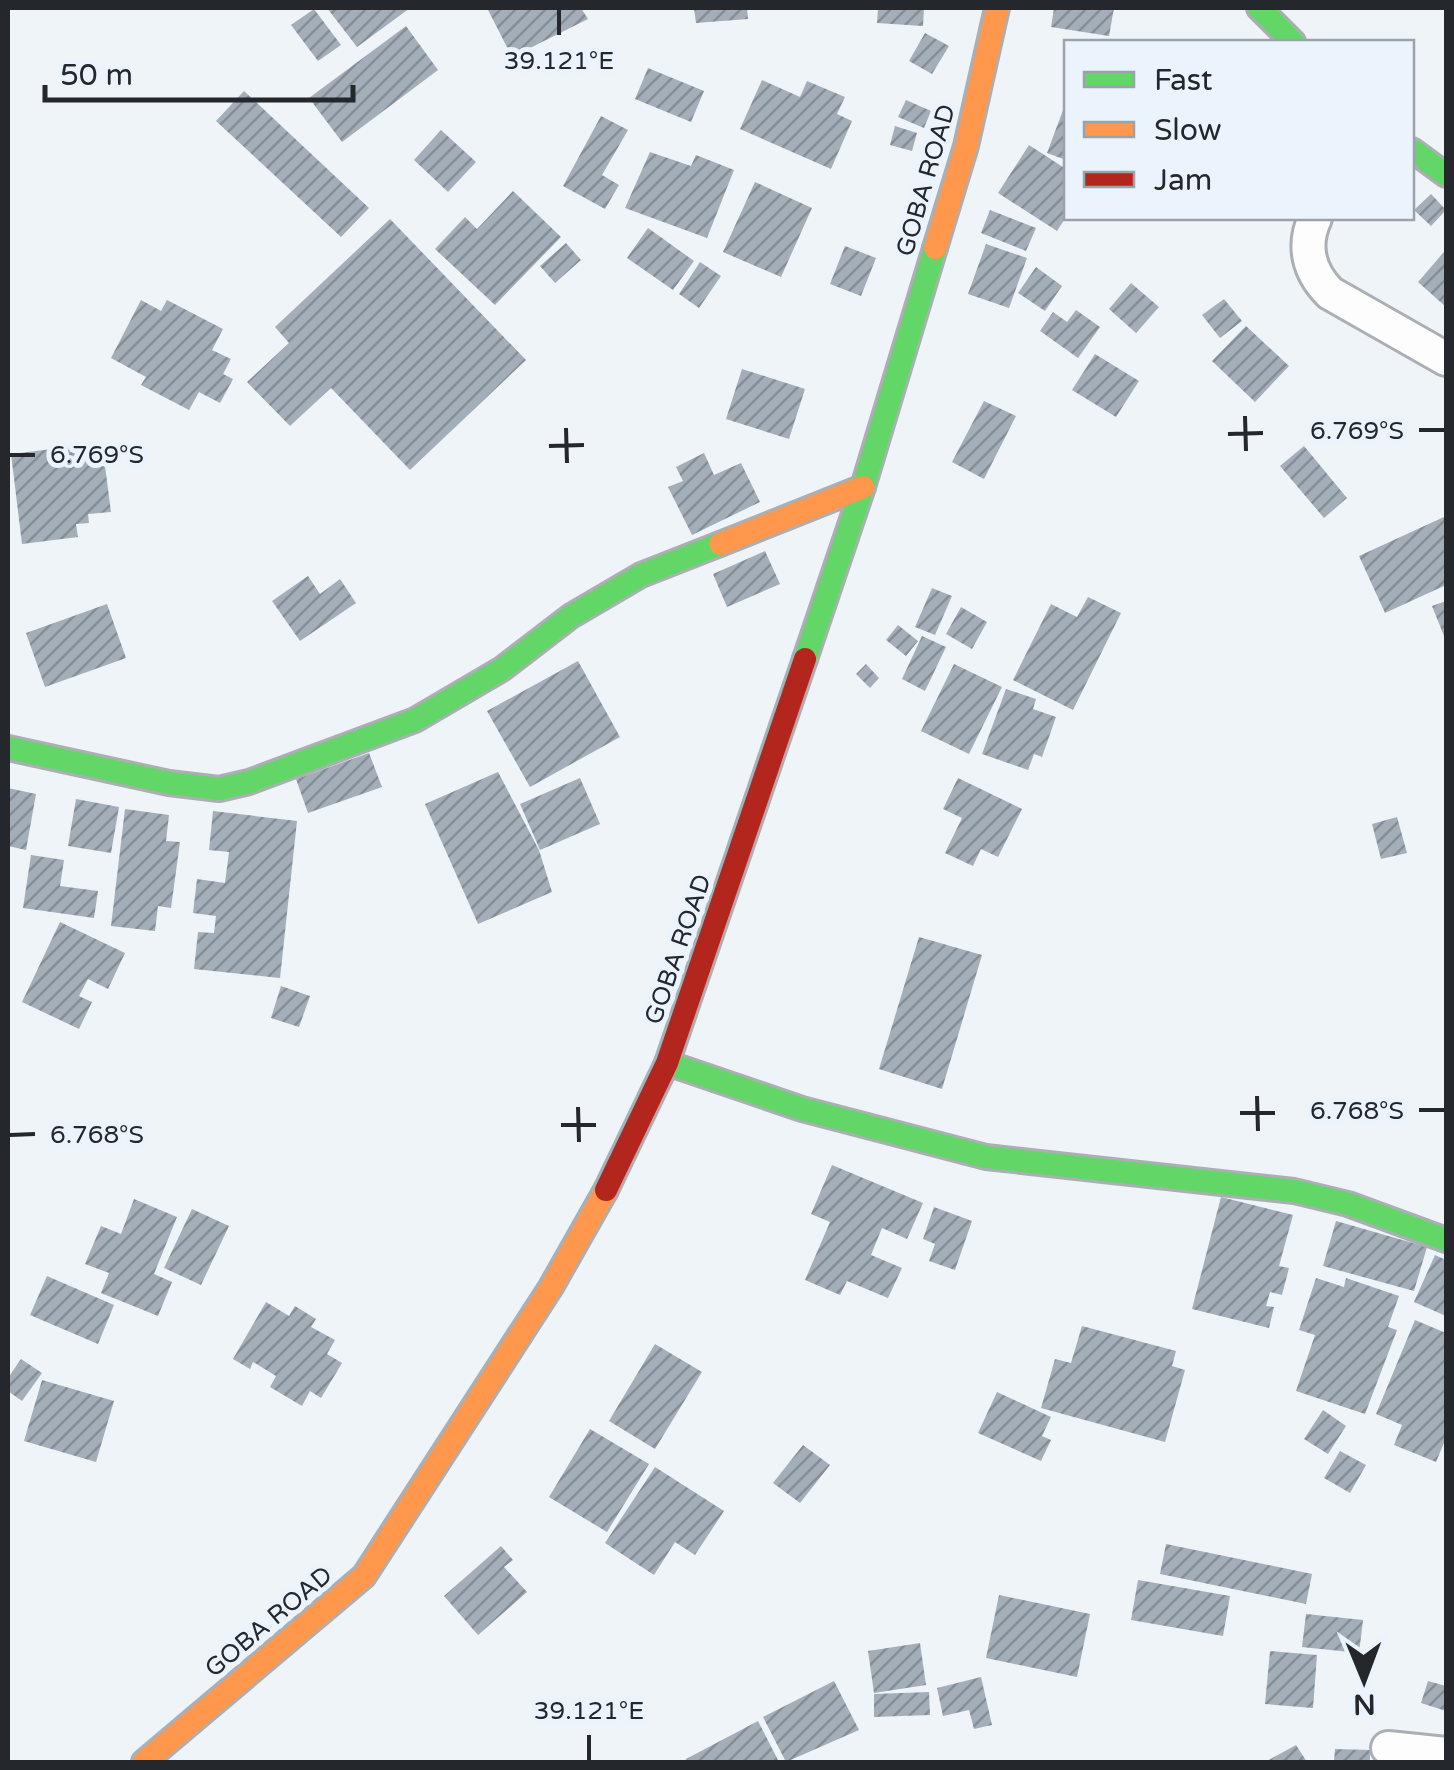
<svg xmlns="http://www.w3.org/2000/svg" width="1454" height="1770" font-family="'Varela Round',sans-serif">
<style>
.building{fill:url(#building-hatch)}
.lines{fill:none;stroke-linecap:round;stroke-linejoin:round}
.street-casing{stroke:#abafb3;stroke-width:38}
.fast-casing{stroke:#abafb3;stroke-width:28}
.slow-casing{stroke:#abafb3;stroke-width:28}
.jam-casing{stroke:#abafb3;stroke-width:28}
.street{stroke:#fdfdfe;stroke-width:32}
.fast{stroke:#63d668;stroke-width:22}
.slow{stroke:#ff974d;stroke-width:22}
.jam{stroke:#b3261e;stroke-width:22}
.ticks{fill:none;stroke:#24272b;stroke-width:4}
.labels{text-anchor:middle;stroke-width:10;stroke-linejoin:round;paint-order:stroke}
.street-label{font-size:25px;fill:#24272b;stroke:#ebf4fd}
.ticks-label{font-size:25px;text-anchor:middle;fill:#24272b;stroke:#ebf4fd;stroke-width:10;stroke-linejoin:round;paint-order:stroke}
</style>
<defs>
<pattern id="building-hatch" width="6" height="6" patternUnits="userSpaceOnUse" patternTransform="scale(2.5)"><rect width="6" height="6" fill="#a4aeb8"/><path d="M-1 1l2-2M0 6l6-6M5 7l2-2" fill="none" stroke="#858e96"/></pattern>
</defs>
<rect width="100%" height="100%" fill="#eff4f9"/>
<path class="building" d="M327 8H410L357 47Z
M487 8H581L588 19 512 57Z
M694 8H747L748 19 696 23Z
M878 8H924L923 26 877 23Z
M1054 8H1114L1109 36 1051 27Z
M314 9 341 45 318 61 291 25Z
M406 26 438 70 342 142 309 98Z
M925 33 949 46 932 74 909 61Z
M648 68 704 91 691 122 635 99Z
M762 80 800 97 807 81 845 97 837 114 852 121 831 169 740 129Z
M244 91 369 208 341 237 216 121Z
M906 100 931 111 924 128 898 117Z
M1066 102V160L1047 153Z
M601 116 628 130 602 175 619 185 605 209 563 186Z
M895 126 917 133 912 151 890 145Z
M441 130 476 162 448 192 414 160Z
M1029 145 1066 169V217L1057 231 998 193Z
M650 152 691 166 696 155 734 170 707 238 625 208Z
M755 182 812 208 781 277 723 252Z
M513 191 561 237 495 305 435 249 465 217 477 229Z
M1431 194 1446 210 1431 226 1414 210Z
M990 210 1036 228 1026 251 981 233Z
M390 219 526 360 410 470 331 388 290 426 247 382 289 343 275 327Z
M648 228 694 261 673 290 627 258Z
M566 243 581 260 555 283 540 266Z
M986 244 1027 258 1009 308 968 294Z
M845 246 876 258 861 296 830 284Z
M1444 252 1446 254V307L1418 282Z
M700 262 721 276 699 308 679 294Z
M1036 267 1062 286 1045 311 1018 293Z
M1131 283 1159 307 1136 333 1109 309Z
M1224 299 1242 321 1220 338 1202 315Z
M141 300 161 311 167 300 223 329 212 350 231 359 223 374 233 379 220 403 199 392 189 410 141 385 146 377 111 358Z
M1076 310 1100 327 1078 358 1040 331 1053 312 1067 322Z
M1246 326 1289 366 1255 402 1212 361Z
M1095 354 1139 381 1116 417 1072 390Z
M742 369 805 389 789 439 726 419Z
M984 401 1016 416 984 479 952 462Z
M102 443 111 512 88 514 89 523 76 524 78 537 22 544 11 454Z
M1304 446 1347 498 1324 518 1280 466Z
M704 453 714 475 741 463 760 502 692 535 668 487 683 481 676 467Z
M1446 516V585L1385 613 1359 556Z
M765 551 780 584 727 607 713 574Z
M308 576 320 594 340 579 356 603 300 641 272 601Z
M932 588 952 596 935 635 915 627Z
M1088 597 1121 613 1073 710 1013 680 1051 604 1077 617Z
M1446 601V641L1432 606Z
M107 604 126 658 45 687 26 633Z
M961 607 987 622 972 649 946 634Z
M898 625 918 641 906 656 886 640Z
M922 636 946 647 925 691 902 679Z
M578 661 620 737 530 787 487 711Z
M866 664 879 678 870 688 856 674Z
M954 664 1002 687 969 754 921 731Z
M1006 689 1036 699 1033 709 1056 717 1042 757 1034 754 1028 770 982 754Z
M369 753 382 787 308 813 296 779Z
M498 772 539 850 552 892 478 924 425 804Z
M580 778 600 824 540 850 520 804Z
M958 778 1022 809 998 857 981 849 973 866 945 853 962 818 943 809Z
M8 788 36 794 26 850 8 846Z
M76 799 119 807 111 853 68 846Z
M125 809 169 815 166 841 180 842 171 908 158 906 155 931 111 926Z
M213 811 297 821 280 978 194 969 198 932 214 933 216 916 193 913 197 879 225 883 229 852 209 850Z
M1397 817 1407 853 1381 859 1372 824Z
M31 855 64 860 60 886 98 891 94 918 23 908Z
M60 922 125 953 108 989 88 979 79 996 92 1002 79 1029 22 1002Z
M919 937 982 955 942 1089 879 1069Z
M281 986 310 996 299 1027 271 1018Z
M832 1165 923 1203 907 1239 882 1228 871 1255 902 1268 888 1298 847 1281 840 1295 805 1280 830 1222 811 1214Z
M1221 1197 1293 1215 1279 1266 1289 1268 1282 1295 1270 1292 1266 1306 1274 1307 1269 1328 1192 1309Z
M134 1199 177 1217 154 1274 172 1282 158 1316 101 1293 109 1273 85 1264 101 1226 121 1234Z
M934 1207 972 1221 955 1270 929 1261 935 1244 923 1239Z
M192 1209 229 1226 201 1285 164 1268Z
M1336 1221 1427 1247 1414 1291 1323 1266Z
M1435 1255 1446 1260V1316L1414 1302Z
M47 1276 114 1305 98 1344 30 1315Z
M1316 1278 1344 1287 1346 1278 1399 1296 1388 1327 1397 1330 1365 1414 1296 1391 1315 1335 1299 1330Z
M266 1302 289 1316 295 1306 316 1319 311 1327 335 1340 327 1354 342 1363 321 1398 310 1391 302 1406 270 1387 276 1376 253 1362 250 1369 233 1359Z
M1415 1320 1446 1333V1438L1436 1462 1394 1445 1402 1425 1376 1414Z
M1082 1326 1176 1351 1172 1366 1185 1370 1165 1442 1041 1408 1055 1359 1071 1363Z
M655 1344 702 1372 655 1449 609 1421Z
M21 1359 42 1373 22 1401 8 1391V1378Z
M42 1380 114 1401 96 1462 24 1441Z
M997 1392 1051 1417 1042 1436 1051 1440 1041 1461 978 1433Z
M1323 1410 1346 1426 1328 1454 1304 1439Z
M590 1429 649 1464 607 1532 549 1497Z
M803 1445 830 1465 800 1503 773 1483Z
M1340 1451 1366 1465 1350 1493 1324 1478Z
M655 1467 724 1511 695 1555 675 1542 654 1575 605 1543Z
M1166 1544 1312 1574 1306 1604 1160 1574Z
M501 1546 513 1560 504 1567 527 1592 478 1635 444 1596Z
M1138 1580 1230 1596 1223 1636 1131 1620Z
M999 1595 1090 1614 1077 1677 986 1658Z
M1306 1614 1363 1620 1359 1653 1302 1647Z
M920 1643 926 1685 874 1693 868 1651Z
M1270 1651 1317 1655 1313 1708 1265 1704Z
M981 1677 992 1725 974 1729 969 1710 943 1716 937 1688Z
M834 1681 859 1730 786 1762 763 1717Z
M1428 1681 1446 1686V1711L1421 1703Z
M929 1692 930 1715 874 1717V1694Z
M758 1721 779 1762H688L686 1759Z
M1296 1745 1307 1762H1265Z
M1335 1749 1370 1750V1762H1334Z"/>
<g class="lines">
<g class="street-casing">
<path id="street" d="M1315 218C1302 246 1309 272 1330 293L1446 359
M1388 1748 1446 1754"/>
</g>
<g class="fast-casing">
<path id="fast" d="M1259 8 1293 42
M1412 150 1446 175
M805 659 863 487 935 248
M8 748 169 783 219 789 249 782 415 720 502 669 571 616 641 575 720 544
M667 1063 802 1109 986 1157 1294 1191 1348 1204 1446 1240"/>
</g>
<g class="slow-casing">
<path id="slow" d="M935 248 966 146 997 8
M720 544 863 487
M144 1762 364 1576 551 1287 606 1190"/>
</g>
<g class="jam-casing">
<path id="jam" d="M606 1190 667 1063 805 659"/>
</g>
<use href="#street" class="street"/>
<use href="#fast" class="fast"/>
<use href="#slow" class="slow"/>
<use href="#jam" class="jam"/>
</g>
<path class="ticks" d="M559 10V35M1245 416 1246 451M566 428 567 463M1419 430H1444M1228 434 1263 433M549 446 584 445M10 455H35M1257 1096 1258 1131M578 1107 579 1142M1419 1110H1444M1240 1113H1275M561 1125H596M10 1135 35 1134M589 1735V1760"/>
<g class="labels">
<g class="street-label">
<text transform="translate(925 180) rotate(-74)" y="9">GOBA ROAD</text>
<text transform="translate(677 949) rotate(-71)" y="9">GOBA ROAD</text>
<text transform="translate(268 1621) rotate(-40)" y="9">GOBA ROAD</text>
</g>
</g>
<g class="ticks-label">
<text x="559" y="69">39.121°E</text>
<text x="1357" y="439">6.769°S</text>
<text x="97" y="463">6.769°S</text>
<text x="1357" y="1119">6.768°S</text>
<text x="97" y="1143">6.768°S</text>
<text x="589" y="1719">39.121°E</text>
</g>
<rect width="1454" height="1770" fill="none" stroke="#24272b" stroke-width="20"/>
<rect x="1064" y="40" width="350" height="180" fill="#ebf4fd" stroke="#9ba2a9" stroke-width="2.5"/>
<rect x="1084" y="72" width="50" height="15" fill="#63d668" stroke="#9ba2a9" stroke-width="2.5"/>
<text x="1154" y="90" font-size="30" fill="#24272b">Fast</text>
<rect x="1084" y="122" width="50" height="15" fill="#ff974d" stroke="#9ba2a9" stroke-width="2.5"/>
<text x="1154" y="140" font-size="30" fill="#24272b">Slow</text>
<rect x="1084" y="172" width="50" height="15" fill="#b3261e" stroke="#9ba2a9" stroke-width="2.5"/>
<text x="1154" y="190" font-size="30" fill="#24272b">Jam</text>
<g transform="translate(1364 1680) rotate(179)" stroke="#ebf4fd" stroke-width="8" paint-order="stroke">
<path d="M0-8L18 38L0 25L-18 38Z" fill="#24272b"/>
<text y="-15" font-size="28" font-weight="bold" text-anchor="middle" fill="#24272b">N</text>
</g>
<path d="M45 85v15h308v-15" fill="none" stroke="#24272b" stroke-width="5"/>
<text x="60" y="85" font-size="30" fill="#24272b" stroke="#ebf4fd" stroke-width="8" paint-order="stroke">50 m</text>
</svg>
